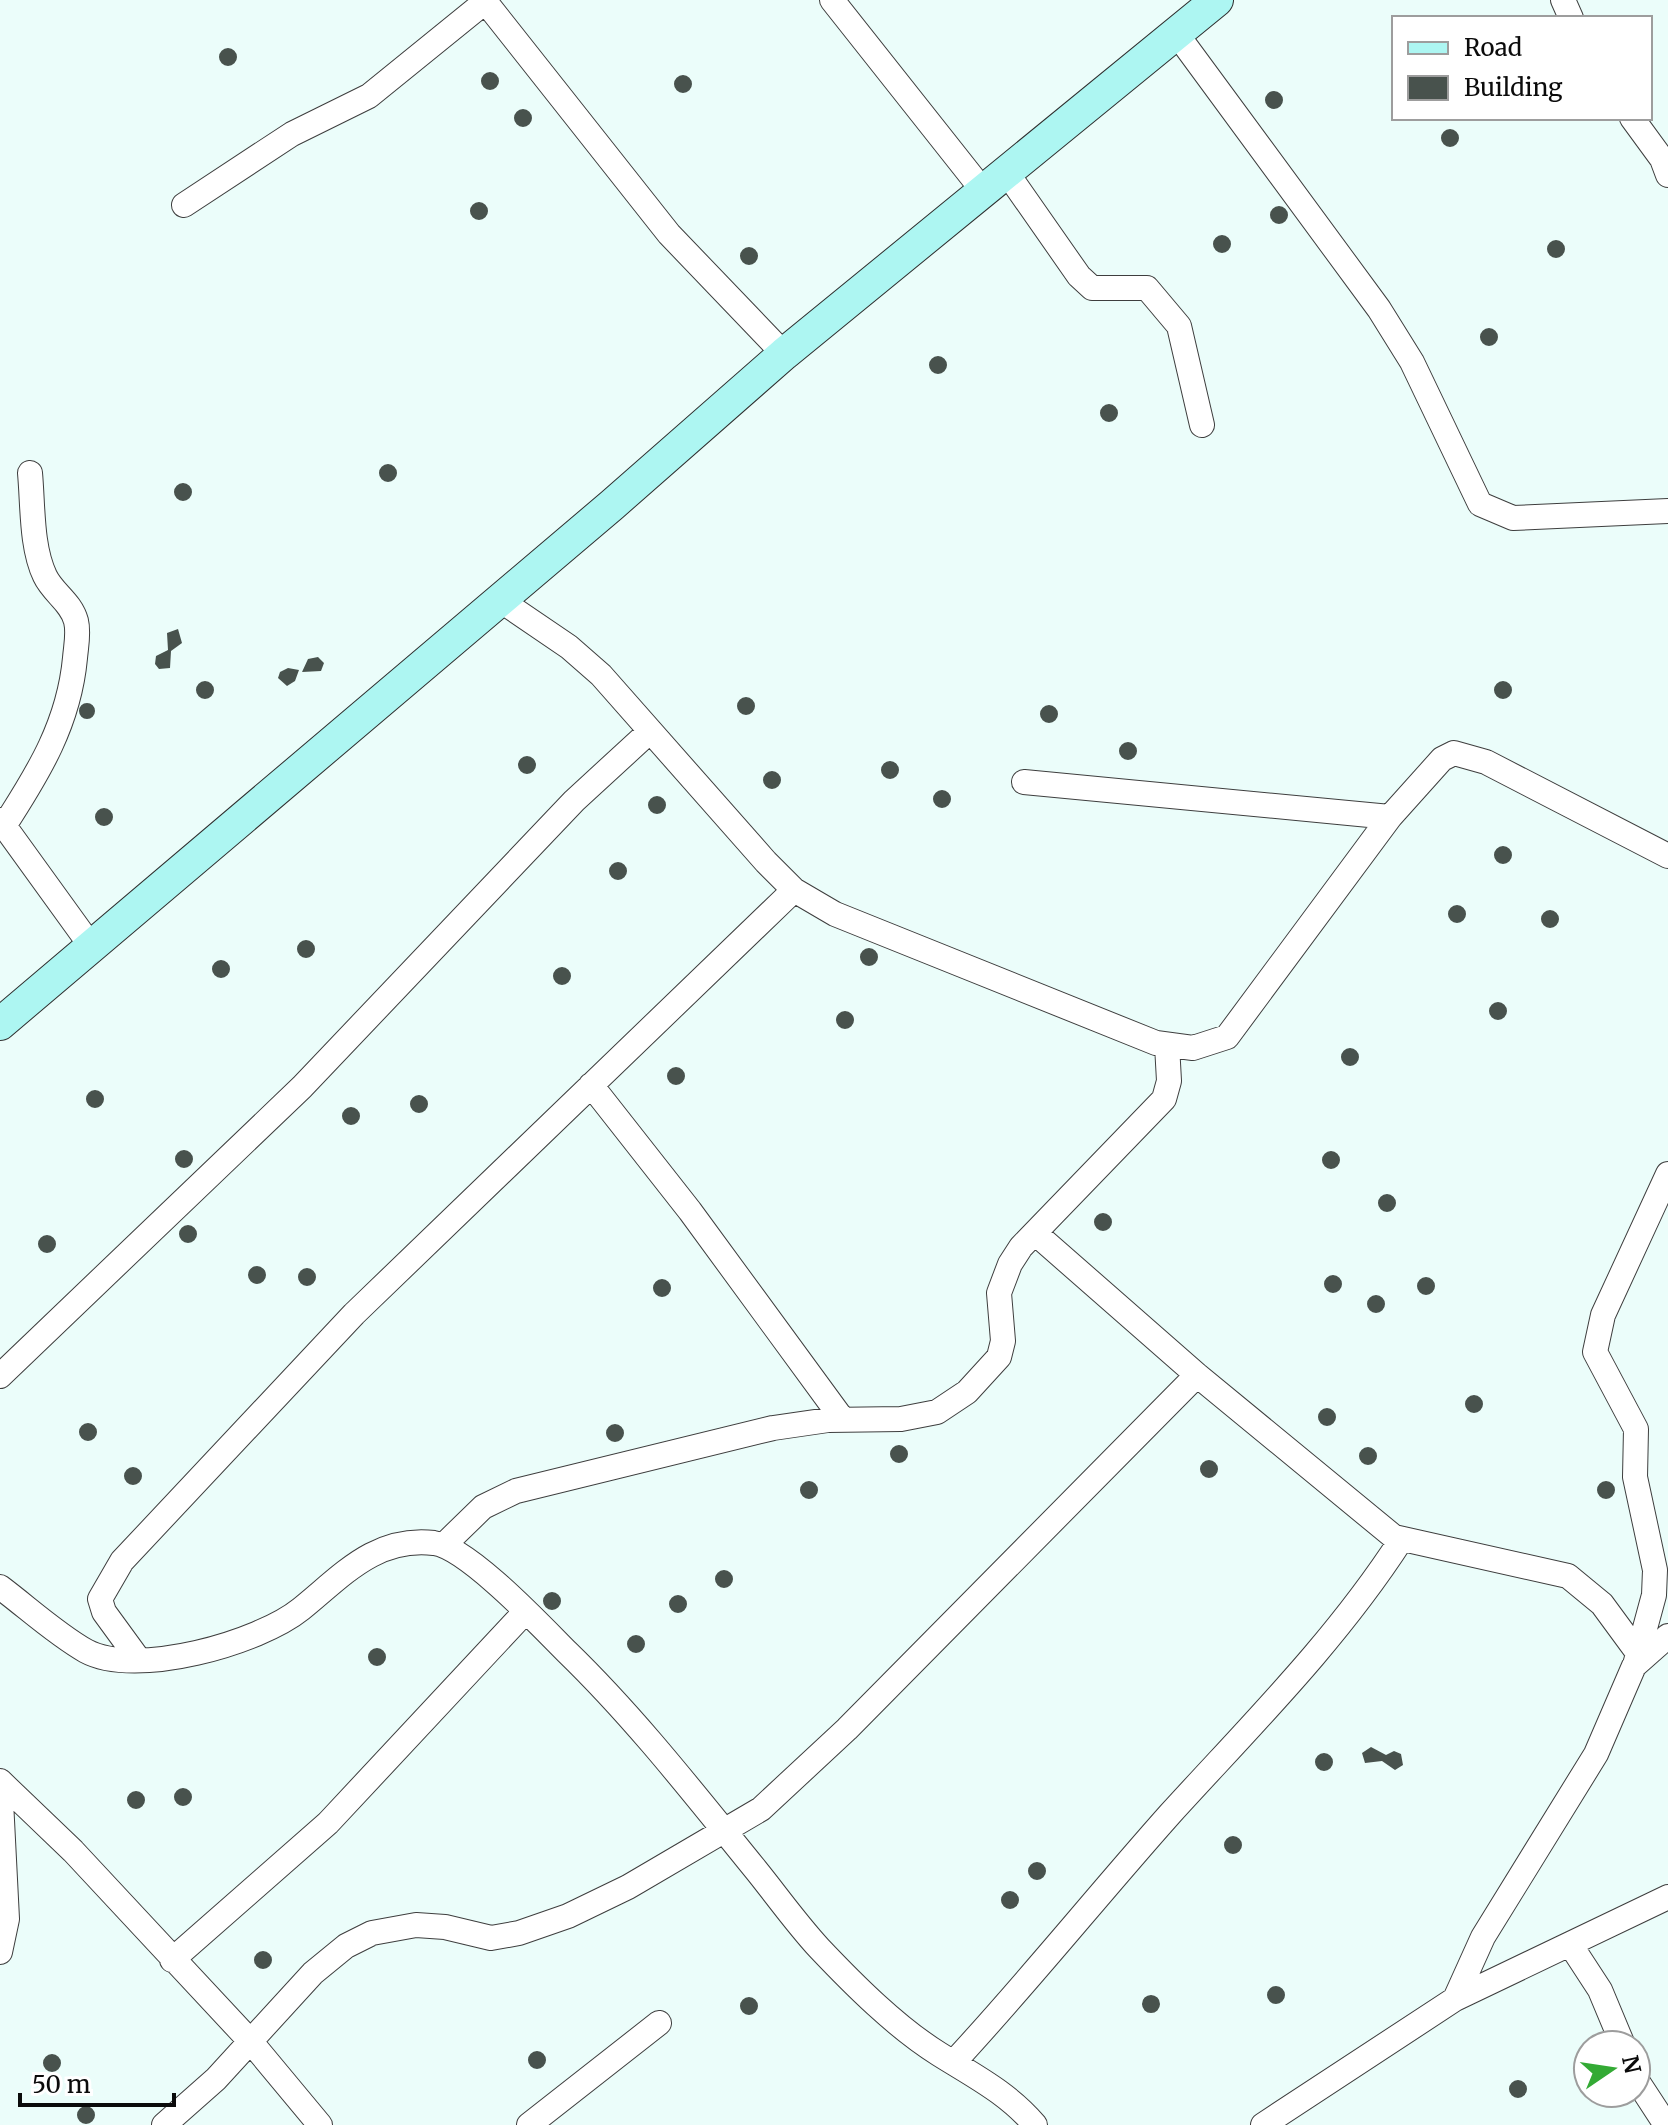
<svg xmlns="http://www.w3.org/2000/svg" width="1668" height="2125" font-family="Merriweather,serif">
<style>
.building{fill:#48524d}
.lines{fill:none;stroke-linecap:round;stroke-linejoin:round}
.street-casing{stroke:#3e3e3e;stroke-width:26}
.secondary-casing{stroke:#2d2d2d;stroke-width:34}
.street{stroke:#fff;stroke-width:24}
.secondary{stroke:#adf6f2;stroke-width:32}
</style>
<rect width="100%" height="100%" fill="#ebfdfa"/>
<path class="building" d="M219 57a9 9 0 1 1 18 0a9 9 0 1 1-18 0Z
M481 81a9 9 0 1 1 18 0a9 9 0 1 1-18 0Z
M674 84a9 9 0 1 1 18 0a9 9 0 1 1-18 0Z
M1265 100a9 9 0 1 1 18 0a9 9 0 1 1-18 0Z
M514 118a9 9 0 1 1 18 0a9 9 0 1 1-18 0Z
M1441 138a9 9 0 1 1 18 0a9 9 0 1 1-18 0Z
M470 211a9 9 0 1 1 18 0a9 9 0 1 1-18 0Z
M1270 215a9 9 0 1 1 18 0a9 9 0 1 1-18 0Z
M1213 244a9 9 0 1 1 18 0a9 9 0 1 1-18 0Z
M1547 249a9 9 0 1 1 18 0a9 9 0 1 1-18 0Z
M740 256a9 9 0 1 1 18 0a9 9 0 1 1-18 0Z
M1480 337a9 9 0 1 1 18 0a9 9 0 1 1-18 0Z
M929 365a9 9 0 1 1 18 0a9 9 0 1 1-18 0Z
M1100 413a9 9 0 1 1 18 0a9 9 0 1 1-18 0Z
M379 473a9 9 0 1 1 18 0a9 9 0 1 1-18 0Z
M174 492a9 9 0 1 1 18 0a9 9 0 1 1-18 0Z
M178 629 182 643 171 651 170 668 159 669 155 664 156 656 168 650 167 633Z
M318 657 324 663 321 671 302 672 308 659Z
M288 668 299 670 295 681 287 686 278 678 280 672Z
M196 690a9 9 0 1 1 18 0a9 9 0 1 1-18 0Z
M1494 690a9 9 0 1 1 18 0a9 9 0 1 1-18 0Z
M737 706a9 9 0 1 1 18 0a9 9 0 1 1-18 0Z
M79 711a8 8 0 1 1 16 0a8 8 0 1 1-16 0Z
M1040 714a9 9 0 1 1 18 0a9 9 0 1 1-18 0Z
M1119 751a9 9 0 1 1 18 0a9 9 0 1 1-18 0Z
M518 765a9 9 0 1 1 18 0a9 9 0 1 1-18 0Z
M881 770a9 9 0 1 1 18 0a9 9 0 1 1-18 0Z
M763 780a9 9 0 1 1 18 0a9 9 0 1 1-18 0Z
M933 799a9 9 0 1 1 18 0a9 9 0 1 1-18 0Z
M648 805a9 9 0 1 1 18 0a9 9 0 1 1-18 0Z
M95 817a9 9 0 1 1 18 0a9 9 0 1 1-18 0Z
M1494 855a9 9 0 1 1 18 0a9 9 0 1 1-18 0Z
M609 871a9 9 0 1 1 18 0a9 9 0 1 1-18 0Z
M1448 914a9 9 0 1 1 18 0a9 9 0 1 1-18 0Z
M1541 919a9 9 0 1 1 18 0a9 9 0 1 1-18 0Z
M297 949a9 9 0 1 1 18 0a9 9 0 1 1-18 0Z
M860 957a9 9 0 1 1 18 0a9 9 0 1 1-18 0Z
M212 969a9 9 0 1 1 18 0a9 9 0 1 1-18 0Z
M553 976a9 9 0 1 1 18 0a9 9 0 1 1-18 0Z
M1489 1011a9 9 0 1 1 18 0a9 9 0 1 1-18 0Z
M836 1020a9 9 0 1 1 18 0a9 9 0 1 1-18 0Z
M1341 1057a9 9 0 1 1 18 0a9 9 0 1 1-18 0Z
M667 1076a9 9 0 1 1 18 0a9 9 0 1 1-18 0Z
M86 1099a9 9 0 1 1 18 0a9 9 0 1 1-18 0Z
M410 1104a9 9 0 1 1 18 0a9 9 0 1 1-18 0Z
M342 1116a9 9 0 1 1 18 0a9 9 0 1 1-18 0Z
M175 1159a9 9 0 1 1 18 0a9 9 0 1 1-18 0Z
M1322 1160a9 9 0 1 1 18 0a9 9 0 1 1-18 0Z
M1378 1203a9 9 0 1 1 18 0a9 9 0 1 1-18 0Z
M1094 1222a9 9 0 1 1 18 0a9 9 0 1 1-18 0Z
M179 1234a9 9 0 1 1 18 0a9 9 0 1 1-18 0Z
M38 1244a9 9 0 1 1 18 0a9 9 0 1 1-18 0Z
M248 1275a9 9 0 1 1 18 0a9 9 0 1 1-18 0Z
M298 1277a9 9 0 1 1 18 0a9 9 0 1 1-18 0Z
M1324 1284a9 9 0 1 1 18 0a9 9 0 1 1-18 0Z
M1417 1286a9 9 0 1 1 18 0a9 9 0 1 1-18 0Z
M653 1288a9 9 0 1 1 18 0a9 9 0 1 1-18 0Z
M1367 1304a9 9 0 1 1 18 0a9 9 0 1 1-18 0Z
M1465 1404a9 9 0 1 1 18 0a9 9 0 1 1-18 0Z
M1318 1417a9 9 0 1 1 18 0a9 9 0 1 1-18 0Z
M79 1432a9 9 0 1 1 18 0a9 9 0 1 1-18 0Z
M606 1433a9 9 0 1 1 18 0a9 9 0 1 1-18 0Z
M890 1454a9 9 0 1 1 18 0a9 9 0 1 1-18 0Z
M1359 1456a9 9 0 1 1 18 0a9 9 0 1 1-18 0Z
M1200 1469a9 9 0 1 1 18 0a9 9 0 1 1-18 0Z
M124 1476a9 9 0 1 1 18 0a9 9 0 1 1-18 0Z
M800 1490a9 9 0 1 1 18 0a9 9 0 1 1-18 0Z
M1597 1490a9 9 0 1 1 18 0a9 9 0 1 1-18 0Z
M715 1579a9 9 0 1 1 18 0a9 9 0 1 1-18 0Z
M543 1601a9 9 0 1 1 18 0a9 9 0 1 1-18 0Z
M669 1604a9 9 0 1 1 18 0a9 9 0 1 1-18 0Z
M627 1644a9 9 0 1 1 18 0a9 9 0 1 1-18 0Z
M368 1657a9 9 0 1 1 18 0a9 9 0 1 1-18 0Z
M1371 1747 1386 1755 1394 1751 1401 1754 1403 1765 1395 1770 1382 1761 1365 1763 1362 1753Z
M1315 1762a9 9 0 1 1 18 0a9 9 0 1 1-18 0Z
M174 1797a9 9 0 1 1 18 0a9 9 0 1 1-18 0Z
M127 1800a9 9 0 1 1 18 0a9 9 0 1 1-18 0Z
M1224 1845a9 9 0 1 1 18 0a9 9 0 1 1-18 0Z
M1028 1871a9 9 0 1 1 18 0a9 9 0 1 1-18 0Z
M1001 1900a9 9 0 1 1 18 0a9 9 0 1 1-18 0Z
M254 1960a9 9 0 1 1 18 0a9 9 0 1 1-18 0Z
M1267 1995a9 9 0 1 1 18 0a9 9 0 1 1-18 0Z
M1142 2004a9 9 0 1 1 18 0a9 9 0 1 1-18 0Z
M740 2006a9 9 0 1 1 18 0a9 9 0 1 1-18 0Z
M528 2060a9 9 0 1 1 18 0a9 9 0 1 1-18 0Z
M43 2063a9 9 0 1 1 18 0a9 9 0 1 1-18 0Z
M1509 2089a9 9 0 1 1 18 0a9 9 0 1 1-18 0Z
M77 2115a9 9 0 1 1 18 0a9 9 0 1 1-18 0Z"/>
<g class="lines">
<g class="street-casing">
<path id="street" d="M484 0 669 234 784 354
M832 0 984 192
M1563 0 1571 18
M1176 33 1379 309 1412 362 1480 504 1513 518 1668 511
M1632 118 1662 159 1668 175
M1007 173 1079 276 1092 288H1147L1179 326 1202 425
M184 205 292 134 369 96 485 2
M500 600 569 647 601 675 766 862 794 890 835 914 1156 1043 1193 1048 1227 1037 1390 817 1442 759 1454 753 1486 762 1668 856
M1024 782 1390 817
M0 820 91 946
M4 826C39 772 69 723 75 658 76 646 79 633 76 621 71 602 53 593 45 576 31 547 33 505 30 473
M591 1085 690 1211 843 1420
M1035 1233 1197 1375 1394 1537 1568 1576 1602 1604 1638 1653
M0 1376 302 1087 574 801 649 732
M444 1545 483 1507 516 1491 773 1428 828 1420 901 1419 937 1412 967 1392 999 1357 1003 1341 999 1293 1010 1264 1021 1247 1164 1099 1169 1081 1167 1045
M0 1587C28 1608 56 1634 86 1651 136 1678 259 1643 301 1609 341 1577 375 1536 434 1543 468 1548 541 1626 567 1652 636 1719 695 1795 756 1870 777 1896 796 1923 819 1948 854 1985 896 2027 939 2054 974 2076 1008 2093 1035 2125
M139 1660 104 1612 100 1599 122 1561 354 1314 794 890
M1635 1665 1654 1595 1655 1570 1635 1477 1636 1429 1595 1352 1603 1315 1668 1174
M0 1781 73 1851 251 2042 320 2125
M0 1781 7 1919 0 1952
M1570 1944 1600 1990 1623 2045
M172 1960 328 1823 525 1612
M1455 1999 1483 1937 1596 1754 1634 1666 1668 1636
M954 2062C1029 1981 1097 1896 1170 1814 1251 1725 1335 1642 1401 1540
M1636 2079 1666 2125
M164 2125 216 2079 313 1973 346 1946 372 1933 416 1925 445 1927 491 1938 519 1933 568 1916 628 1887 761 1809 847 1729 1197 1375
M529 2125 659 2023
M1263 2125 1455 1999 1668 1897"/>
</g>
<g class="secondary-casing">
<path id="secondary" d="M0 1024 612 505 784 354 1217 0"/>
</g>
<use href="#street" class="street"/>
<use href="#secondary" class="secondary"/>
</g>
<rect x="1392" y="16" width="260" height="104" fill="#ffffff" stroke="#9d9d9d" stroke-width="2"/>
<rect x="1408" y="42" width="40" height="12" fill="#adf6f2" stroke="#9d9d9d" stroke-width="2"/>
<text x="1464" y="56" font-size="24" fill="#0b0b0b">Road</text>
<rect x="1408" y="76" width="40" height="24" fill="#48524d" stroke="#9d9d9d" stroke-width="2"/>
<text x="1464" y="96" font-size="24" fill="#0b0b0b">Building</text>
<g transform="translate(1612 2069) rotate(77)"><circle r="38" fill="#ffffff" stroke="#9d9d9d" stroke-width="2"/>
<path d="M0-6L14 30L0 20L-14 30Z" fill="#33aa34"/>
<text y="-12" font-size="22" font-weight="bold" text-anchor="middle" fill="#0b0b0b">N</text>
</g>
<path d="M20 2093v12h154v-12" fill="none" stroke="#0b0b0b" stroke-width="4"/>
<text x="32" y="2093" font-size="24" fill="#0b0b0b" stroke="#ffffff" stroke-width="6" paint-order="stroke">50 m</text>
</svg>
